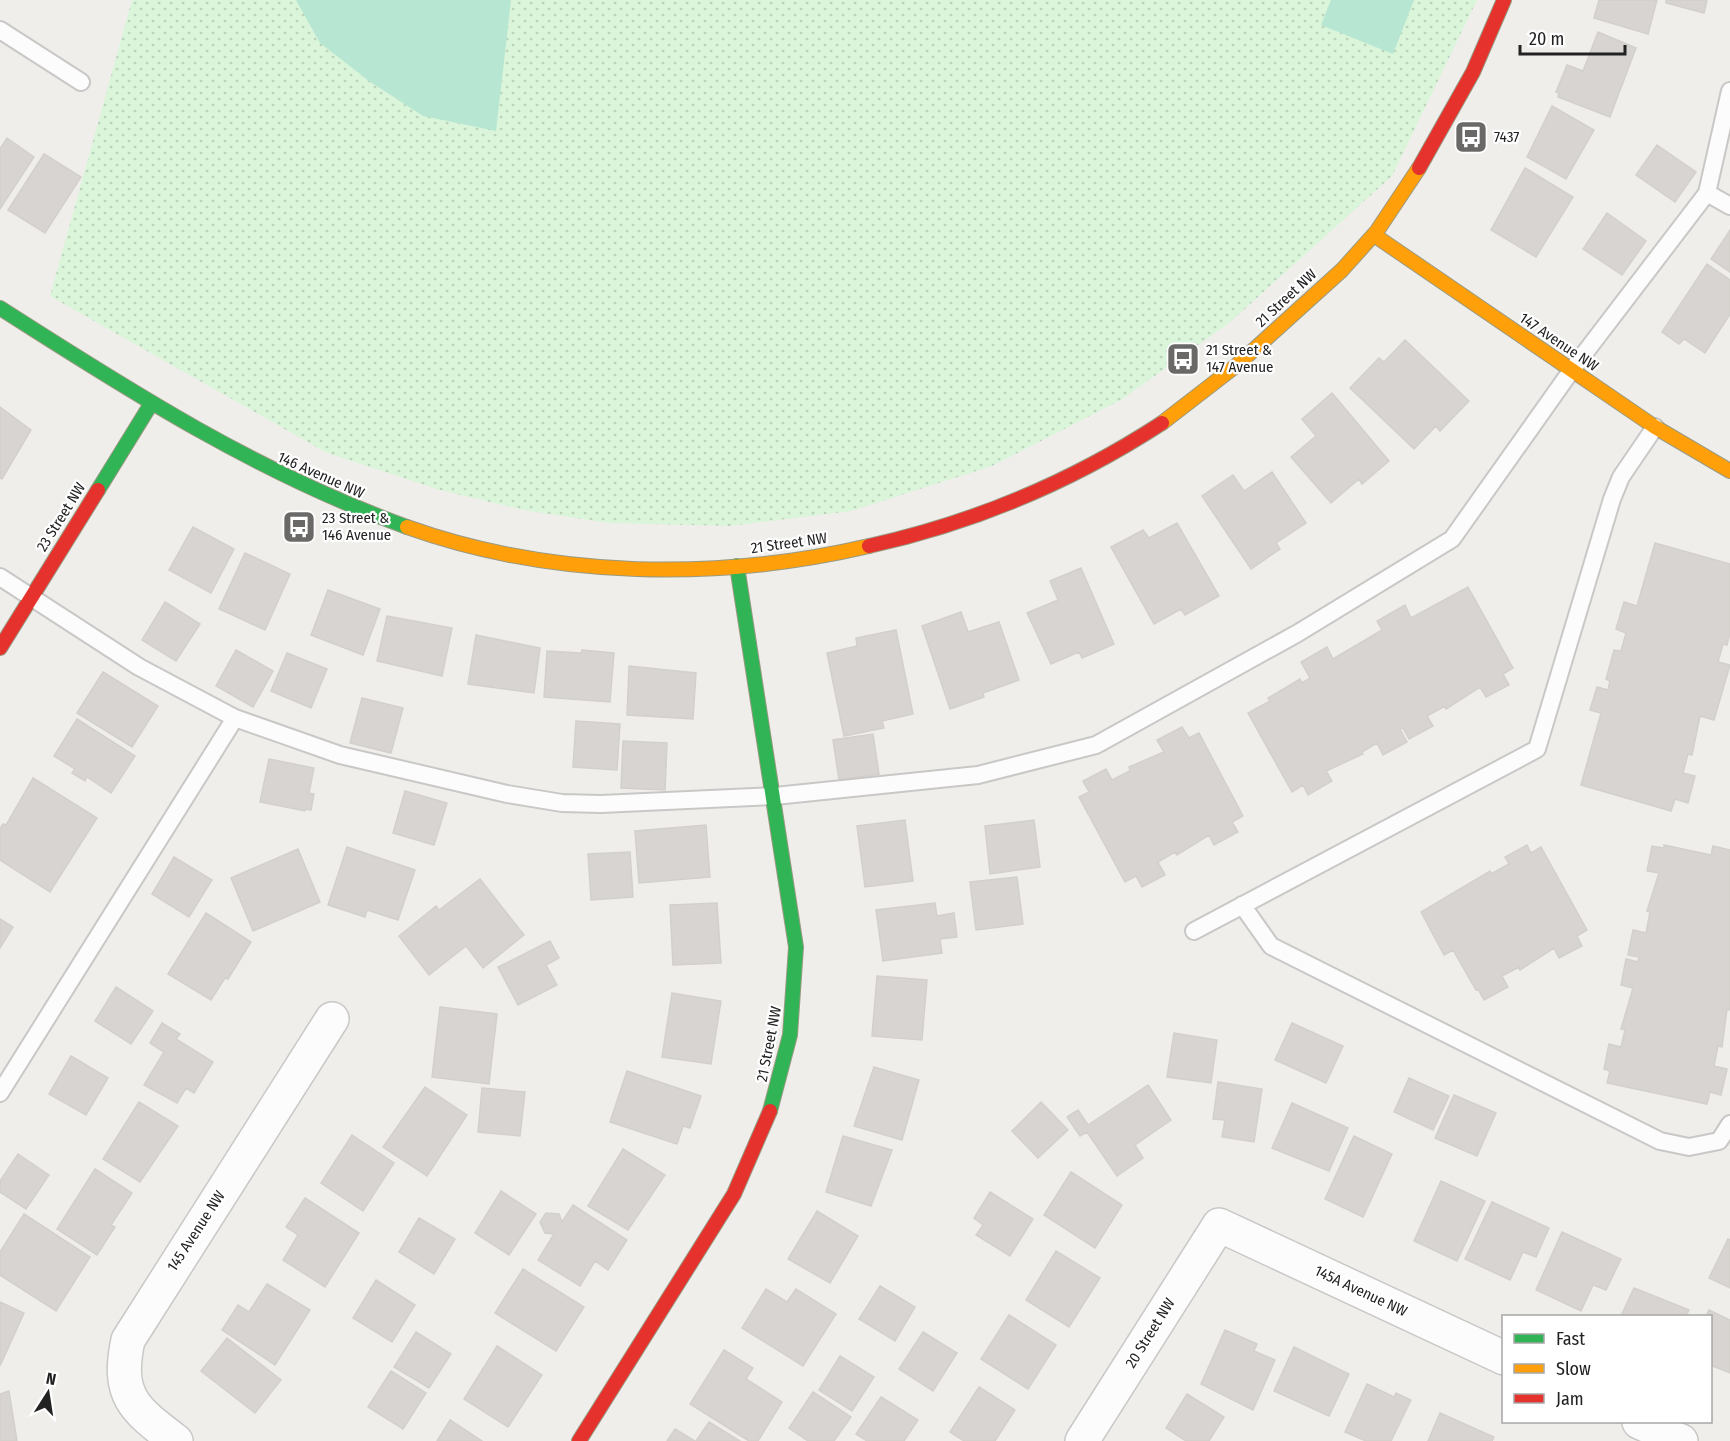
<svg xmlns="http://www.w3.org/2000/svg" width="1730" height="1441" font-family="'Fira Sans Condensed',sans-serif">
<style>
.park{fill:url(#park-dots)}
.pitch{fill:#b7e6d2}
.building{fill:#d7d4d2;stroke:#d3d0cc;stroke-width:1.5}
.lines{fill:none;stroke-linecap:round;stroke-linejoin:round}
.lane-casing{stroke:#c9c8c7;stroke-width:20}
.street-casing{stroke:#c9c8c7;stroke-width:36}
.fast-casing{stroke:#999a82;stroke-width:16}
.slow-casing{stroke:#999a82;stroke-width:16}
.jam-casing{stroke:#999a82;stroke-width:16}
.lane{stroke:#fdfcfc;stroke-width:16}
.street{stroke:#fdfcfc;stroke-width:33}
.fast{stroke:#30b455;stroke-width:14}
.slow{stroke:#ff9f0a;stroke-width:14}
.jam{stroke:#e5322d;stroke-width:14}
.labels{text-anchor:middle;stroke-width:4.5;stroke-linejoin:round;paint-order:stroke}
.poi-label{font-size:15px;fill:#222;stroke:#fff;text-anchor:start}
.street-label{font-size:15px;fill:#222;stroke:#fff}
</style>
<defs>
<pattern id="park-dots" width="8" height="8" patternUnits="userSpaceOnUse" patternTransform="scale(1.5)"><rect width="8" height="8" fill="#daf5da"/><path d="M2 2h.1M6 6h.1" fill="none" stroke="#bbd2bb" stroke-width="1.8" stroke-linecap="round"/></pattern>
</defs>
<rect width="100%" height="100%" fill="#f0eeeb"/>
<path class="park" d="M132 0H1477L1392 176 1229 323 1121 400 992 466 851 511 730 526 609 523 523 510 440 490 327 453 50 296Z"/>
<path class="pitch" d="M296 0H511L496 131 423 116 369 81 320 43Z
M1331 0H1414L1393 54 1321 25Z"/>
<path class="building" d="M1599 0H1657L1648 34 1594 18Z
M1666 0H1707L1704 13 1666 3Z
M1598 32 1636 48 1610 117 1558 97 1559 93 1556 92 1567 65 1583 71Z
M1552 106 1594 130 1566 179 1527 157Z
M7 138 34 157 0 209V149Z
M1657 145 1696 172 1675 202 1636 175Z
M44 154 81 177 45 233 8 210Z
M1525 168 1573 197 1536 257 1491 230Z
M1607 213 1646 241 1622 275 1583 249Z
M1730 230V272L1711 259Z
M1707 264 1730 280V314L1705 353 1684 339 1679 344 1662 332Z
M1405 340 1469 401 1440 431 1436 426 1414 449 1350 388 1379 358 1384 362Z
M1332 393 1389 461 1362 484 1359 479 1331 503 1291 457 1316 436 1302 419Z
M0 407 31 430 2 479 0 478Z
M1272 472 1306 523 1276 543 1280 549 1251 569 1202 496 1233 475 1244 491Z
M1177 523 1219 596 1185 615 1181 609 1154 624 1111 547 1143 530 1149 538Z
M193 527 234 549 211 593 169 570Z
M1655 543 1730 564V633L1727 645 1723 644 1718 662 1730 665 1714 720 1700 716 1692 755 1688 754 1683 773 1695 776 1688 803 1675 799 1671 811 1581 785 1601 713 1590 710 1597 687 1608 690 1610 681 1606 679 1614 650 1621 651 1626 633 1616 629 1624 602 1637 606Z
M245 553 290 574 265 630 219 609Z
M1081 568 1114 644 1082 658 1079 652 1051 664 1027 613 1058 600 1050 581Z
M1468 587 1513 668 1503 674 1509 685 1486 697 1480 687 1446 709 1445 706 1427 716 1433 726 1409 739 1403 728 1400 729 1407 742 1383 755 1377 743 1362 752 1363 754 1326 771 1332 781 1308 795 1303 785 1292 792 1248 713 1270 701 1268 698 1300 679 1302 683 1310 678 1301 662 1327 647 1333 659 1382 630 1377 621 1405 605 1411 618Z
M328 590 380 609 363 655 311 635Z
M165 602 200 624 176 661 142 640Z
M961 612 968 632 999 622 1019 680 983 693 984 697 950 709 922 626Z
M387 616 452 628 442 676 377 661Z
M896 630 913 714 882 721 884 728 844 736 827 653 857 646 856 638Z
M476 635 540 648 534 693 468 684Z
M236 650 273 671 253 707 216 686Z
M582 650 614 653 610 702 544 697 547 651 581 653Z
M287 653 327 669 311 708 271 691Z
M629 666 696 673 693 719 627 715Z
M103 672 158 706 132 747 77 713Z
M362 698 403 708 391 753 350 743Z
M77 719 135 756 111 793 87 777 85 781 72 773 75 769 54 756Z
M576 721 620 724 617 770 573 767Z
M1182 727 1189 738 1199 733 1243 816 1232 822 1238 832 1214 845 1209 835 1177 855 1175 852 1158 862 1165 875 1142 887 1136 876 1125 882 1079 797 1089 792 1083 781 1106 769 1112 780 1130 771 1129 767 1164 752 1157 740Z
M873 734 879 774 839 780 833 740Z
M623 741 667 743 665 790 621 788Z
M269 759 314 768 309 793 314 794 311 810 306 809 305 811 260 802Z
M33 778 97 818 50 892 0 860V829L3 824 6 825Z
M405 791 447 803 434 845 393 833Z
M905 820 913 881 865 887 857 826Z
M1034 820 1040 867 990 874 985 826Z
M706 825 710 877 639 883 635 831Z
M1527 845 1531 853 1541 847 1587 930 1577 936 1582 946 1559 958 1554 948 1520 970 1519 967 1502 976 1508 987 1484 1000 1478 989 1476 990 1453 950 1444 955 1421 912 1490 871 1491 874 1509 864 1505 857Z
M1664 845 1711 855 1713 846 1730 850V1010L1727 1009 1722 1047 1718 1046 1714 1066 1727 1069 1721 1095 1710 1092 1707 1104 1607 1083 1610 1071 1604 1069 1609 1044 1621 1047 1625 1030 1621 1029 1633 988 1621 985 1626 959 1638 962 1639 957 1628 955 1633 930 1646 933 1650 912 1647 911 1659 873 1647 871 1652 846 1664 848Z
M347 847 415 870 398 920 367 910 365 917 328 905Z
M298 849 320 902 253 931 231 878Z
M630 852 633 897 591 900 588 854Z
M174 857 212 880 189 917 152 894Z
M1017 877 1023 924 976 930 970 882Z
M480 879 524 935 483 968 466 946 429 975 399 936 436 906 439 910Z
M717 903 721 963 673 965 670 905Z
M935 903 937 916 954 913 957 937 940 939 942 953 883 961 876 910Z
M206 913 251 942 228 979 225 978 211 1000 168 974Z
M0 919 13 927 0 948Z
M550 941 559 958 546 965 557 985 518 1005 498 967Z
M877 976 927 980 922 1040 872 1036Z
M116 987 153 1011 131 1044 95 1021Z
M672 993 721 1001 711 1064 662 1057Z
M440 1007 497 1014 489 1084 432 1077Z
M162 1023 180 1034 176 1039 213 1062 194 1093 186 1088 177 1103 144 1085 164 1052 150 1043Z
M1292 1023 1343 1046 1326 1083 1275 1060Z
M1174 1033 1217 1040 1211 1083 1167 1077Z
M71 1056 108 1078 86 1115 49 1094Z
M874 1067 919 1080 902 1140 854 1126Z
M627 1071 701 1096 690 1128 683 1126 677 1144 610 1122Z
M1409 1078 1449 1096 1433 1130 1394 1112Z
M1218 1082 1262 1089 1254 1142 1222 1137 1225 1120 1213 1119Z
M1148 1085 1171 1120 1135 1145 1143 1158 1117 1176 1087 1132 1080 1136 1067 1117 1078 1110 1088 1125Z
M425 1087 467 1115 427 1176 383 1147Z
M482 1088 525 1092 520 1136 478 1132Z
M1454 1095 1496 1113 1477 1156 1435 1138Z
M139 1102 178 1126 140 1182 103 1159Z
M1041 1102 1068 1130 1038 1158 1012 1131Z
M1292 1103 1348 1128 1329 1171 1272 1148Z
M352 1135 394 1163 363 1211 321 1183Z
M843 1136 892 1150 871 1206 826 1192Z
M1354 1136 1392 1154 1363 1217 1325 1199Z
M623 1149 665 1175 628 1230 588 1206Z
M18 1154 49 1175 26 1209 0 1192V1181Z
M95 1169 132 1193 111 1225 115 1227 97 1255 57 1229Z
M1071 1172 1122 1205 1095 1248 1044 1215Z
M1441 1181 1485 1201 1457 1261 1414 1241Z
M501 1191 536 1214 509 1255 475 1233Z
M990 1192 1033 1219 1010 1256 976 1235 983 1225 974 1218Z
M305 1198 359 1233 325 1287 283 1260 298 1235 286 1227Z
M1492 1202 1549 1228 1536 1257 1523 1252 1510 1280 1465 1259Z
M573 1205 627 1240 608 1270 595 1261 580 1286 538 1260 554 1234 545 1233 540 1222 546 1213 559 1214 562 1222Z
M817 1211 858 1236 830 1283 788 1259Z
M24 1214 90 1257 56 1311 0 1275V1252Z
M419 1218 455 1239 434 1274 399 1252Z
M1562 1232 1621 1259 1606 1290 1593 1285 1581 1311 1536 1290Z
M1728 1239 1730 1240V1288L1709 1278Z
M1056 1251 1100 1278 1069 1327 1026 1300Z
M523 1269 584 1307 556 1351 495 1313Z
M376 1280 415 1305 392 1342 353 1318Z
M267 1284 310 1310 275 1365 222 1330 238 1305 249 1312Z
M880 1286 915 1307 895 1341 859 1319Z
M1634 1288 1689 1310 1686 1316H1621Z
M766 1289 787 1302 796 1289 836 1314 803 1366 742 1328Z
M0 1302 24 1313 0 1366Z
M1709 1310 1730 1320V1373L1710 1365V1316H1706Z
M1009 1315 1056 1345 1028 1389 981 1359Z
M1225 1330 1257 1344 1254 1351 1275 1360 1253 1410 1201 1384Z
M416 1332 451 1354 429 1388 394 1367Z
M923 1332 957 1353 933 1391 899 1369Z
M227 1338 281 1380 255 1413 201 1371Z
M497 1346 542 1375 508 1427 464 1399Z
M1294 1347 1349 1374 1329 1416 1274 1391Z
M724 1350 753 1368 746 1379 782 1402 758 1441H749L690 1404Z
M840 1356 874 1377 852 1411 819 1390Z
M391 1371 426 1393 403 1429 368 1407Z
M1367 1384 1394 1397 1396 1393 1411 1400 1391 1441H1366L1345 1432Z
M979 1387 1015 1410 995 1441H964L950 1432Z
M9 1391 17 1441H0V1394Z
M813 1392 851 1417 834 1441H808L789 1428Z
M1187 1394 1224 1417 1209 1441H1186L1166 1428Z
M881 1397 918 1420 904 1441H867L856 1434Z
M1440 1413 1494 1437 1492 1441H1428Z
M450 1420 482 1441H437Z
M709 1422 740 1441H696Z
M675 1429 695 1441H667Z"/>
<g class="lines">
<g class="lane-casing">
<path id="lane" d="M0 30 81 82
M1707 193 1730 206
M0 577 139 667 235 718 340 755 507 794 562 803 601 804 775 796 978 775 1096 745 1298 633 1452 539 1571 371 1707 193 1730 91
M1242 905 1271 946 1660 1141 1689 1147 1719 1141 1730 1124
M1194 931 1537 749 1612 499 1621 477 1655 427
M0 1093 235 718"/>
</g>
<g class="street-casing">
<path id="street" d="M1639 1422 1681 1441
M176 1441C134 1409 116 1396 128 1340L332 1019
M1082 1441 1219 1225 1504 1358"/>
</g>
<g class="fast-casing">
<path id="fast" d="M0 308C131 392 260 474 407 527
M98 490 151 404
M737 566 796 947 790 1035 770 1111"/>
</g>
<g class="slow-casing">
<path id="slow" d="M1374 235 1655 427 1730 471
M1162 423 1237 365 1342 270 1377 231 1419 168
M407 527C553 579 719 581 869 546"/>
</g>
<g class="jam-casing">
<path id="jam" d="M1419 168 1473 72 1504 0
M869 546C973 523 1073 481 1162 423
M0 648 98 490
M579 1441 734 1194 770 1111"/>
</g>
<use href="#lane" class="lane"/>
<use href="#street" class="street"/>
<use href="#fast" class="fast"/>
<use href="#slow" class="slow"/>
<use href="#jam" class="jam"/>
</g>
<defs>
<g id="bus-square" transform="scale(1.725)"><rect x="-9" y="-9" width="18" height="18" rx="4" fill="#6a6968" stroke="#fff"/><path d="M-5-6H5V4H4V6H2V4H-2V6H-4V4H-5ZM-3.5-4V0h7V-4ZM-3.5 1.2v1.5H-2V1.2ZM2 1.2v1.5H3.5V1.2Z" fill="#fff"/></g>
</defs>
<g fill-rule="evenodd">
<use href="#bus-square" x="1471" y="137"/>
<use href="#bus-square" x="1183" y="359"/>
<use href="#bus-square" x="299" y="527"/>
</g>
<g class="labels">
<g class="poi-label">
<text x="1494" y="142">7437</text>
<text x="1206" y="355">21 Street &amp;<tspan x="1206" dy="17">147 Avenue</tspan></text>
<text x="322" y="523">23 Street &amp;<tspan x="322" dy="17">146 Avenue</tspan></text>
</g>
<g class="street-label">
<text transform="translate(1286 298) rotate(-43)" y="5">21 Street NW</text>
<text transform="translate(1559 342) rotate(34)" y="5">147 Avenue NW</text>
<text transform="translate(321 475) rotate(24)" y="5">146 Avenue NW</text>
<text transform="translate(61 517) rotate(-58)" y="5">23 Street NW</text>
<text transform="translate(789 543) rotate(-8)" y="5">21 Street NW</text>
<text transform="translate(769 1044) rotate(-79)" y="5">21 Street NW</text>
<text transform="translate(196 1231) rotate(-57)" y="5">145 Avenue NW</text>
<text transform="translate(1361 1291) rotate(25)" y="5">145A Avenue NW</text>
<text transform="translate(1150 1333) rotate(-58)" y="5">20 Street NW</text>
</g>
</g>
<rect x="1502" y="1315" width="210" height="108" fill="#ffffff" stroke="#a7a7a7" stroke-width="1.5"/>
<rect x="1514" y="1334" width="30" height="9" fill="#30b455" stroke="#a7a7a7" stroke-width="1.5"/>
<text x="1556" y="1345" font-size="18" fill="#222222">Fast</text>
<rect x="1514" y="1364" width="30" height="9" fill="#ff9f0a" stroke="#a7a7a7" stroke-width="1.5"/>
<text x="1556" y="1375" font-size="18" fill="#222222">Slow</text>
<rect x="1514" y="1394" width="30" height="9" fill="#e5322d" stroke="#a7a7a7" stroke-width="1.5"/>
<text x="1556" y="1405" font-size="18" fill="#222222">Jam</text>
<g transform="translate(48 1393) rotate(12)" stroke="#ffffff" stroke-width="4.5" paint-order="stroke">
<path d="M0-4.5L10 22L0 15L-10 22Z" fill="#222222"/>
<text y="-9" font-size="16" font-weight="bold" text-anchor="middle" fill="#222222">N</text>
</g>
<path d="M1520 45v9h105v-9" fill="none" stroke="#222222" stroke-width="3"/>
<text x="1529" y="45" font-size="18" fill="#222222" stroke="#ffffff" stroke-width="4.5" paint-order="stroke">20 m</text>
</svg>
